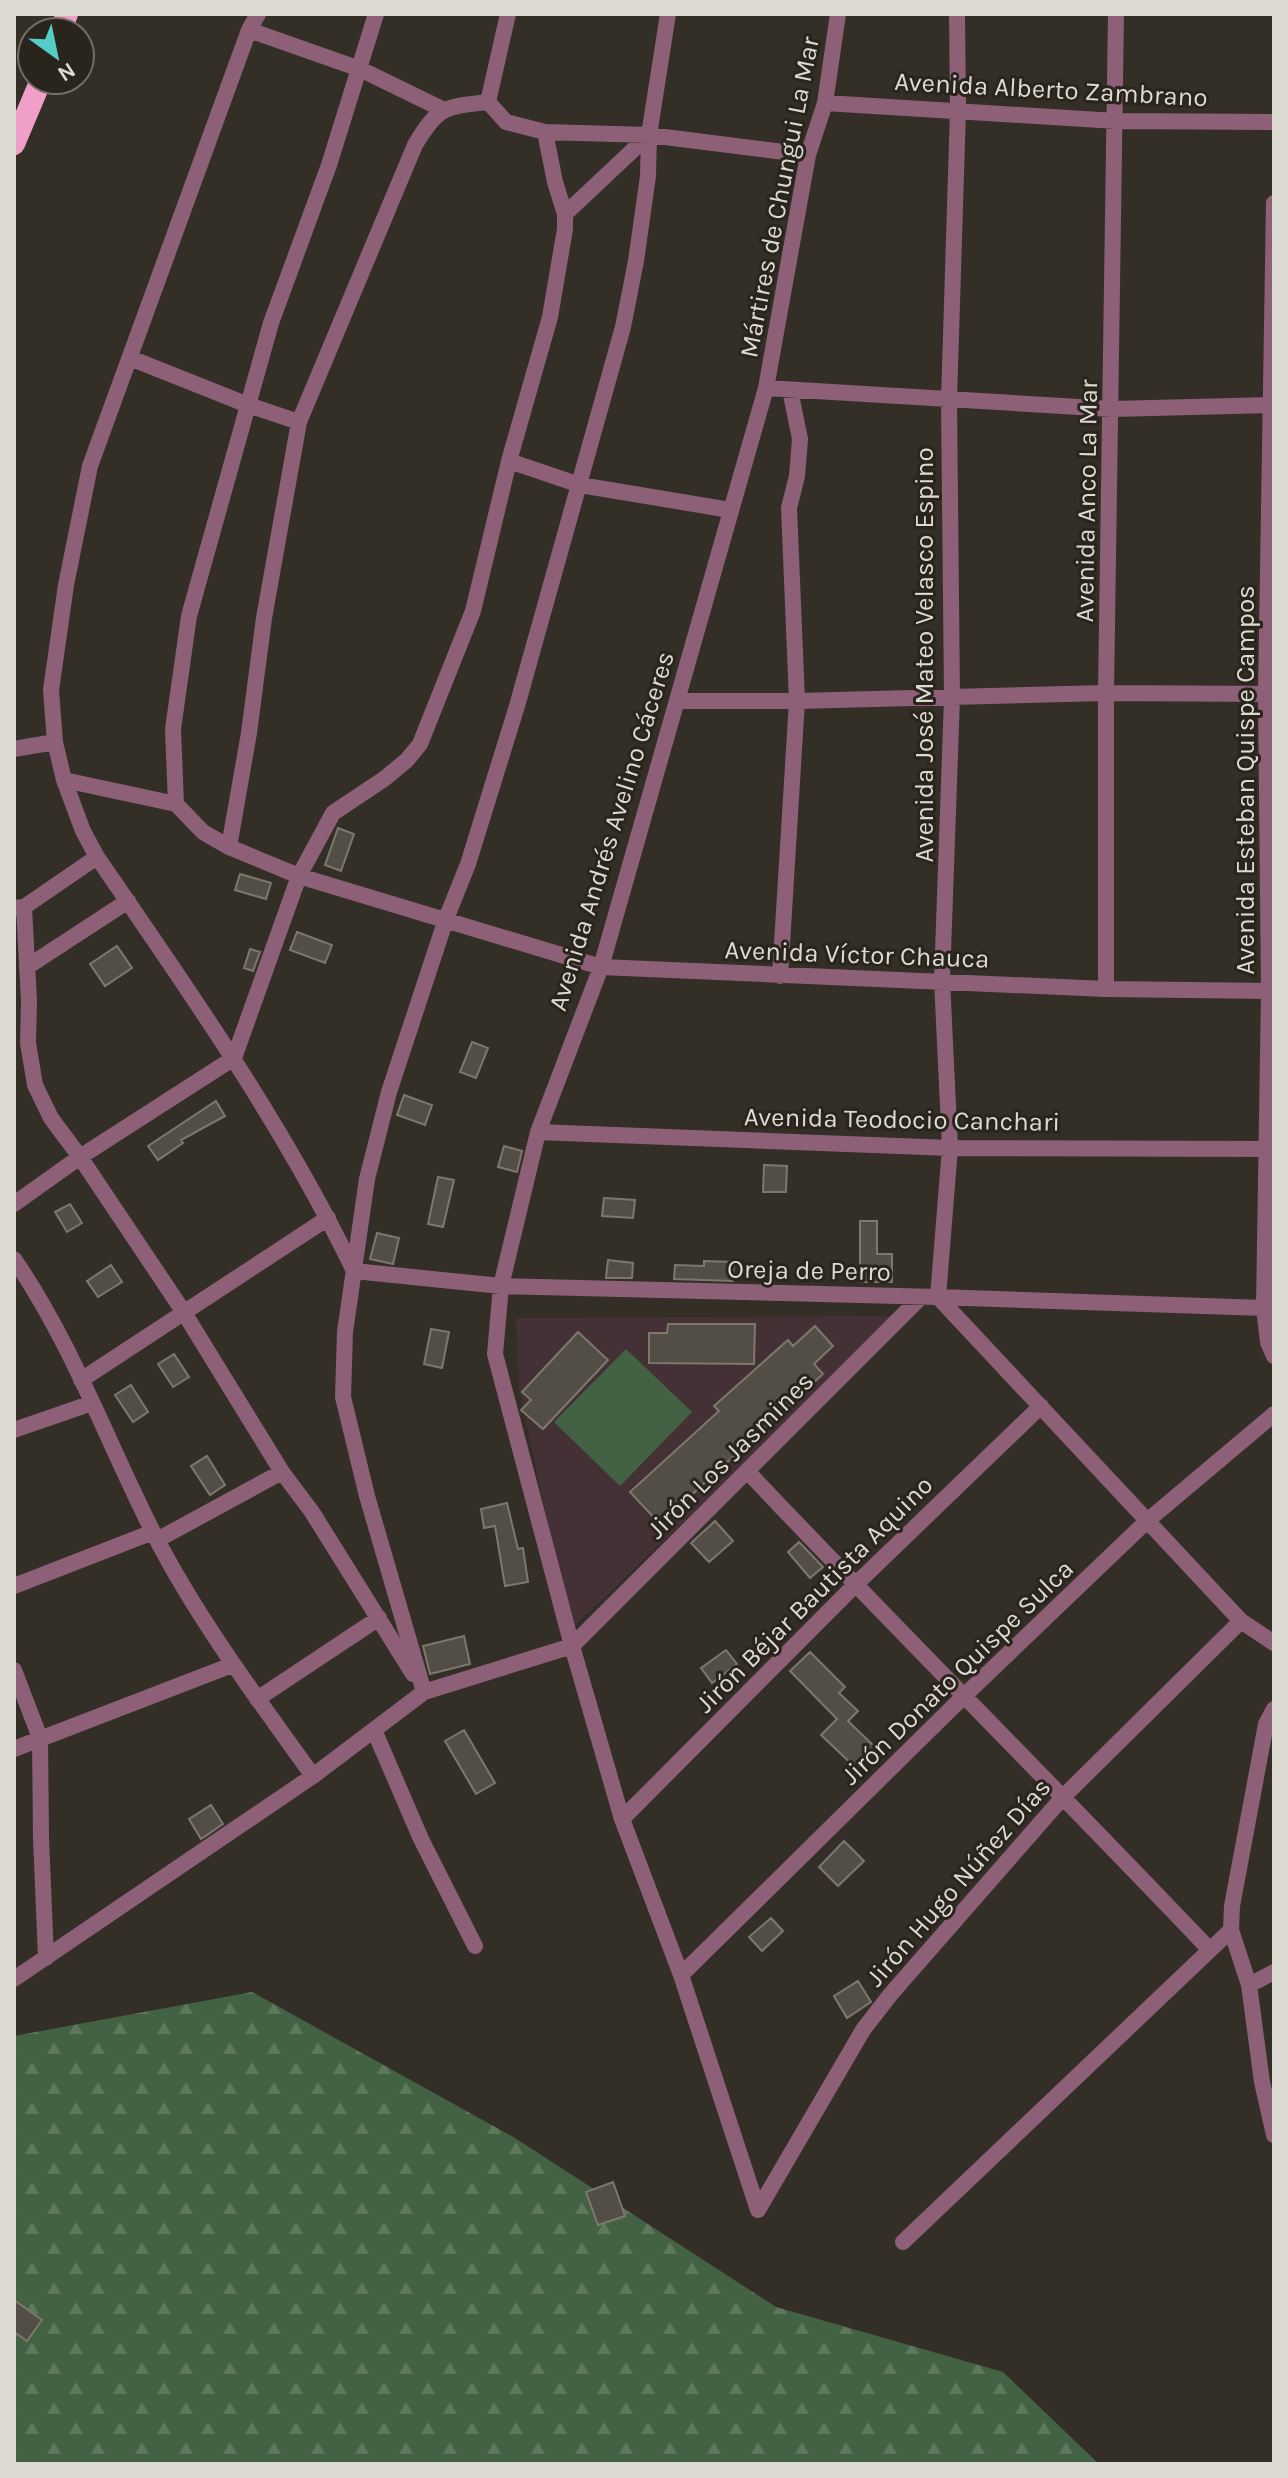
<svg xmlns="http://www.w3.org/2000/svg" width="1288" height="2478" font-family="Karla,sans-serif">
<style>
.education{fill:#443136}
.green{fill:#436244}
.forest{fill:url(#forest-firs)}
.building{fill:#534e45;stroke:#7d786e;stroke-width:2}
.lines{fill:none;stroke-linecap:round;stroke-linejoin:round}
.minor{stroke:#8d6077;stroke-width:16}
.trunk{stroke:#f0a0c8;stroke-width:22}
.labels{text-anchor:middle;stroke-width:6;stroke-linejoin:round;paint-order:stroke}
.street-label{font-size:26px;fill:#dddad4;stroke:#2a251c}
</style>
<defs>
<pattern id="forest-firs" width="22" height="20" patternUnits="userSpaceOnUse" patternTransform="scale(2)"><rect width="22" height="20" fill="#436244"/><path d="M5 1l3.5 6h-7zM16 11l3.5 6h-7z" fill="#5e785e"/></pattern>
</defs>
<rect width="100%" height="100%" fill="#342f26"/>
<path class="education" d="M900 1316 571 1629 519 1388 516 1318Z"/>
<path class="green" d="M626 1349 692 1412 620 1486 554 1422Z"/>
<path class="forest" d="M252 1992 515 2138 776 2307 1003 2372 1099 2464H14V2036Z"/>
<path class="building" d="M338 828 354 834 341 871 325 865Z
M240 874 271 883 266 899 235 890Z
M297 932 332 945 325 963 290 950Z
M117 946 132 968 105 986 90 964Z
M250 949 260 952 253 971 244 968Z
M472 1042 488 1048 476 1078 460 1072Z
M404 1095 432 1105 425 1125 397 1115Z
M216 1101 225 1116 181 1140 183 1143 158 1160 148 1146Z
M504 1146 522 1151 517 1172 498 1167Z
M764 1165 787 1166 786 1192H763Z
M438 1177 454 1180 443 1227 428 1224Z
M604 1198 635 1200 633 1218 602 1216Z
M70 1204 82 1223 67 1232 55 1212Z
M860 1221H877V1254H892V1282H860Z
M377 1233 399 1238 393 1264 370 1259Z
M608 1260 633 1263 632 1278H606Z
M704 1261 734 1262 733 1281 674 1279 675 1265 704 1266Z
M111 1265 122 1282 98 1297 87 1281Z
M668 1324H755L754 1364 649 1363V1333H667Z
M815 1326 833 1346 814 1364 823 1374 660 1524 630 1492 719 1411 714 1406 788 1340 793 1346Z
M431 1329 449 1332 442 1368 424 1364Z
M578 1332 608 1360 543 1429 521 1410 531 1400 522 1392Z
M174 1354 189 1377 173 1387 158 1364Z
M131 1385 148 1412 133 1422 115 1395Z
M207 1456 225 1485 210 1495 191 1466Z
M507 1503 518 1549 523 1548 528 1582 505 1586 495 1526 484 1528 481 1509Z
M715 1521 733 1541 709 1562 691 1543Z
M799 1542 823 1567 810 1578 788 1552Z
M464 1636 470 1664 430 1674 423 1646Z
M726 1650 737 1664 712 1683 701 1668Z
M810 1652 845 1687 839 1693 858 1711 848 1721 877 1749 857 1769 821 1735 837 1719 790 1671Z
M464 1730 495 1783 476 1794 445 1741Z
M211 1805 223 1824 201 1839 189 1819Z
M844 1841 864 1861 838 1886 819 1867Z
M771 1918 783 1931 762 1951 749 1937Z
M858 1981 871 2002 847 2018 834 1996Z
M613 2182 625 2216 598 2225 586 2192Z
M14 2300 42 2320 27 2341 14 2332Z"/>
<g class="lines">
<path class="minor" d="M258 14 249 30 90 466 66 585 51 690 55 742 64 780 83 831 97 857C189 991 283 1124 354 1271L501 1286 938 1297 1264 1308
M957 14 958 110 949 400 952 698 942 980 950 1148 938 1297 1241 1621 1274 1643
M249 30 360 69 444 110
M488 102 506 122 545 132 649 135 808 155
M488 102 508 14
M825 103 1116 121 1274 122
M1274 203 1266 694 1269 991 1264 1308 1268 1342 1274 1356
M565 214 649 135
M130 358 248 405 299 422
M766 388 1112 409 1274 405
M509 461 580 485 730 510
M677 701H797L1106 693 1274 694
M14 749 55 742
M64 780 176 804 203 832 229 847 299 876 601 967 1106 989 1274 991
M176 804 173 729 189 616 271 323 329 165 376 14
M229 847 249 733 264 618 299 422 415 145C438 106 445 107 488 102
M24 907 97 857
M14 908 24 907 29 1001 28 1043 35 1085 51 1118 80 1157 183 1311 282 1472 312 1512 413 1674
M27 967 128 901
M780 976 797 701 789 508 797 476 800 439 790 390
M1106 989V693L1116 14
M538 1132 950 1148 1274 1149
M14 1204 80 1157 234 1058 299 876 333 813 384 779 407 760 420 744 473 611 509 461 550 317 565 229V214L555 182 545 132
M14 1259C73 1345 108 1444 155 1536 199 1621 257 1698 313 1776
M81 1380 328 1218
M14 1430 92 1403
M748 1472C900 1633 1057 1789 1210 1950
M157 1540 282 1472
M14 1586 153 1532
M14 1670 40 1738 41 1838 46 1958
M424 1692 367 1496 343 1397 345 1332 367 1179 389 1092 446 919 468 864 517 706 623 327 636 261 648 176 649 135 668 14
M257 1699 379 1618
M1274 1709 1266 1724 1232 1906 1231 1930 1249 1985 1262 2082 1274 2135
M374 1730 421 1839 475 1946
M14 1749 232 1665
M622 1819 855 1585 1041 1406
M681 1975 964 1696 1147 1521 1274 1414
M14 1979 313 1776 424 1692 572 1646 921 1297
M1249 1985 1274 1972
M758 2210 681 1975 622 1819 572 1646 495 1354 501 1286 538 1132 601 967 766 388 808 155 825 103 838 14
M758 2210 863 2030 890 1995 1064 1796 1241 1621
M903 2242 1231 1930"/>
<path class="trunk" d="M60 32 67 14
M14 144 41 80"/>
</g>
<g class="labels">
<g class="street-label">
<text transform="translate(1051 89) rotate(3)" y="9">Avenida Alberto Zambrano</text>
<text transform="translate(779 197) rotate(-79)" y="9">Mártires de Chungui La Mar</text>
<text transform="translate(1086 501) rotate(-89)" y="9">Avenida Anco La Mar</text>
<text transform="translate(924 655) rotate(-90)" y="9">Avenida José Mateo Velasco Espino</text>
<text transform="translate(1245 780) rotate(-90)" y="9">Avenida Esteban Quispe Campos</text>
<text transform="translate(611 831) rotate(-73)" y="9">Avenida Andrés Avelino Cáceres</text>
<text transform="translate(857 954) rotate(2)" y="9">Avenida Víctor Chauca</text>
<text transform="translate(902 1119) rotate(1)" y="9">Avenida Teodocio Canchari</text>
<text transform="translate(809 1270) rotate(1)" y="9">Oreja de Perro</text>
<text transform="translate(730 1455) rotate(-45)" y="9">Jirón Los Jasmines</text>
<text transform="translate(814 1594) rotate(-45)" y="9">Jirón Béjar Bautista Aquino</text>
<text transform="translate(957 1672) rotate(-44)" y="9">Jirón Donato Quispe Sulca</text>
<text transform="translate(958 1882) rotate(-49)" y="9">Jirón Hugo Núñez Días</text>
</g>
</g>
<rect width="1288" height="2478" fill="none" stroke="#dddad4" stroke-width="32"/>
<g transform="translate(56 56) rotate(147)"><circle r="38" fill="#2a251c" stroke="#726d66" stroke-width="2"/>
<path d="M0-6L14 30L0 20L-14 30Z" fill="#54cdc7"/>
<text y="-12" font-size="22" font-weight="bold" text-anchor="middle" fill="#dddad4">N</text>
</g>
</svg>
